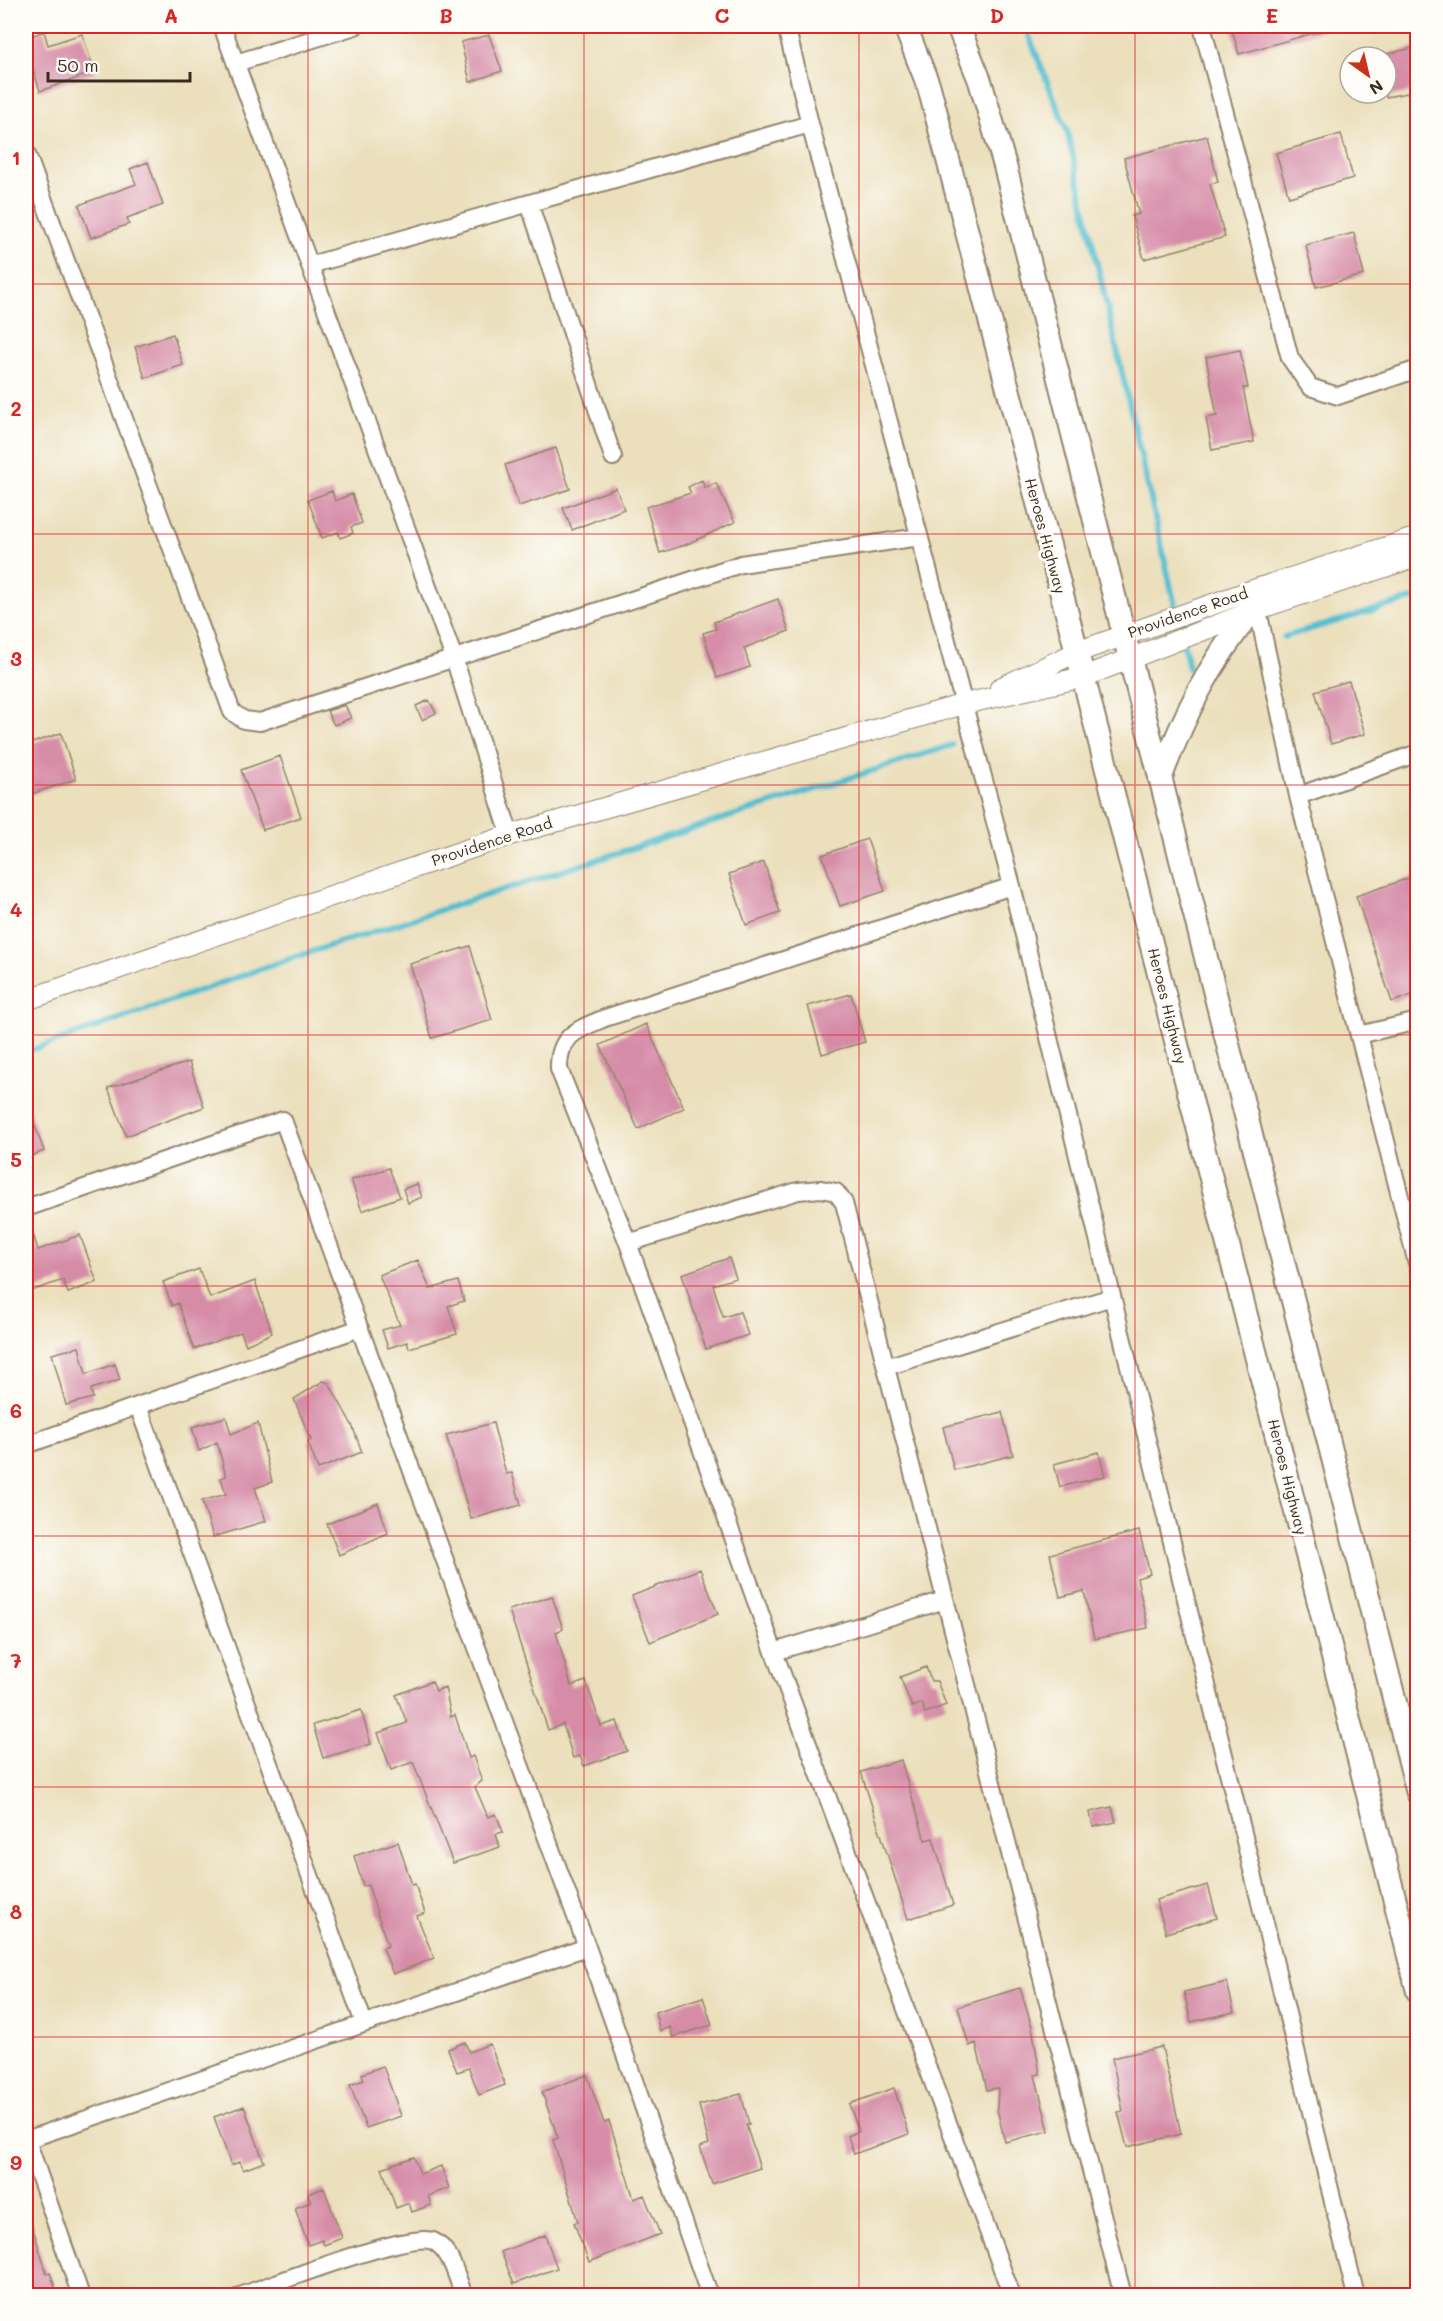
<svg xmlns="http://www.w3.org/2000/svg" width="1443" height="2321" font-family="Mali,sans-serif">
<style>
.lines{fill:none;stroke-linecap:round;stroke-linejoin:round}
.stream{stroke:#53becf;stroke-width:6}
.building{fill:#d68ca7}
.minor-casing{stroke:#93846d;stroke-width:20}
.tertiary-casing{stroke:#93846d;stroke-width:22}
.secondary-casing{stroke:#93846d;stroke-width:26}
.minor{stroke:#fff;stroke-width:16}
.tertiary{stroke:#fff;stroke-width:20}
.secondary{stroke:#fff;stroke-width:22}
.grid{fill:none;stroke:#d62828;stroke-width:1.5;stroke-opacity:0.55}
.labels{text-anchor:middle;stroke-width:6;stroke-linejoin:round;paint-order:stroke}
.street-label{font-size:15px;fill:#3b2a1e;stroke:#fdfcf7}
.neatline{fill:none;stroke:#d62828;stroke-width:2}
.grid-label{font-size:20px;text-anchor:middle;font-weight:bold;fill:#d62828}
</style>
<rect width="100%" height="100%" fill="#fdfcf7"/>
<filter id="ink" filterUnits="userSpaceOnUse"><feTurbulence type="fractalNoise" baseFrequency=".0167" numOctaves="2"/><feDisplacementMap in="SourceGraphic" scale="12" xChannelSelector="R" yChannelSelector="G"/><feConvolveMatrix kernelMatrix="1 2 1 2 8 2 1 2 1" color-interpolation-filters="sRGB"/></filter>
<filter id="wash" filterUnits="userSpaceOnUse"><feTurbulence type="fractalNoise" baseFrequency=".008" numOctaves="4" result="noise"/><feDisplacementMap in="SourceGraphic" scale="24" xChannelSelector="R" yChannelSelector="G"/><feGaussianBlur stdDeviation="1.35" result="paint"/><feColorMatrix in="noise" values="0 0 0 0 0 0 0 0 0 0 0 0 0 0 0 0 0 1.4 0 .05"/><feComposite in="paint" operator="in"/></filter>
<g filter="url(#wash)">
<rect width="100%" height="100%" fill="#ebdfbc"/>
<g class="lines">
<path class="stream" d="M1025 26 1067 131 1177 614
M1284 637 1418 597
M1183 641 1189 668
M26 1052 289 959 952 745"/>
</g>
<g id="blocks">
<path class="building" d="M1231 26H1325V30L1239 54Z
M44 31 48 45 82 34 95 72 40 91 26 48V38Z
M489 35 502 71 470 82 461 42Z
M1418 47V91L1386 97V54Z
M1341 134 1353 178 1289 197 1276 153Z
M1207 136 1218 182 1210 184 1225 237 1144 259 1132 216 1139 214 1124 158Z
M148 162 163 205 127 218 129 224 91 238 79 205 136 184 130 169Z
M1354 233 1364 275 1316 287 1306 245Z
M173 334 183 365 145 378 135 347Z
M1240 350 1248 388H1243L1254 442 1212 450 1206 418 1217 416 1206 357Z
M556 448 570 489 519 506 505 465Z
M702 480 705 488 716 483 735 522 685 545 660 553 646 507 691 493 688 487Z
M616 488 624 509 572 530 563 508Z
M332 491 335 501 352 494 362 523 351 527 353 533 340 538 338 532 322 538 308 500Z
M778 599 789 631 744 648 750 667 717 678 703 633 716 629 714 622Z
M1349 681 1365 734 1331 744 1315 691Z
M429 700 436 713 422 720 416 706Z
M345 705 351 718 334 725 327 711Z
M61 733 76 779 26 796V745Z
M280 756 301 817 263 830 241 770Z
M867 839 885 891 840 906 822 855Z
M764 862 780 913 746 925 729 874Z
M1418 875V993L1392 1002 1356 896Z
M470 946 492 1020 432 1038 410 964Z
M851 994 865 1042 822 1054 808 1006Z
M646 1024 684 1108 638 1129 600 1045Z
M189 1062 204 1107 126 1136 108 1088Z
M28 1106 44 1151 26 1158V1107Z
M389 1168 400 1197 362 1211 351 1180Z
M417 1184 422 1197 408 1203 403 1189Z
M29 1221 38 1250 80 1235 97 1282 68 1293 63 1280 26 1293V1222Z
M729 1258 736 1278 713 1285 723 1317 740 1312 748 1335 706 1349 682 1274Z
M418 1260 430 1289 458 1281 464 1301 448 1306 457 1334 409 1348 407 1342 388 1348 382 1330 400 1325 379 1275Z
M199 1269 210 1298 255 1281 272 1333 246 1345 241 1332 194 1349 178 1303 172 1306 163 1282Z
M79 1347 86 1374 115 1364 120 1380 91 1389 93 1398 66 1405 52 1354Z
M323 1381 329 1383 352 1425 362 1452 318 1469 308 1442 311 1440 294 1399Z
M1002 1412 1013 1455 954 1470 943 1427Z
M226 1417 231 1434 258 1423 272 1482 255 1488 266 1521 213 1537 202 1501 226 1494 221 1478 226 1476 217 1442 199 1451 192 1427Z
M493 1423 506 1474 512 1473 521 1505 471 1519 446 1435Z
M1099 1452 1105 1476 1060 1487 1054 1464Z
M378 1503 388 1533 339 1555 327 1524Z
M1139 1531 1150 1574 1137 1578 1148 1628 1094 1639 1084 1591 1060 1597 1050 1554Z
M700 1569 718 1614 650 1642 632 1596Z
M552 1596 563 1629 556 1632 571 1686 586 1681 601 1726 617 1721 627 1751 584 1766 580 1756 573 1758 563 1724 548 1730 509 1610Z
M926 1667 931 1681H937L946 1705 925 1713 922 1703 912 1707 900 1677Z
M432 1681 436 1691 445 1687 451 1717 455 1715 469 1758 473 1756 482 1781 475 1787 488 1817 496 1814 503 1832 496 1834 500 1847 453 1863 413 1762 391 1770 378 1733 407 1723 396 1695Z
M361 1710 371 1744 323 1758 313 1725Z
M901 1760 925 1840 933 1838 953 1905 908 1919 861 1772Z
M1112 1807 1116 1822 1093 1827 1090 1812Z
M398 1842 412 1885 415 1884 425 1913 417 1916 434 1958 393 1974 383 1948 388 1946 368 1885 363 1886 354 1856Z
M1208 1885 1217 1918 1166 1933 1156 1900Z
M1227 1982 1234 2012 1191 2022 1184 1992Z
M1020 1988 1032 2027 1040 2074 1035 2075 1049 2131 1005 2142 997 2109 998 2088 987 2090 976 2043 969 2046 958 2007Z
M703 1997 712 2025 673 2037 670 2027 660 2031 655 2012Z
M465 2042 469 2052 490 2044 505 2085 479 2095 469 2068 457 2072 448 2049Z
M1162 2047 1181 2134 1127 2147 1118 2112 1123 2111 1112 2058Z
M383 2066 401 2116 366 2128 350 2085 364 2080 362 2074Z
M587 2075 604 2123 609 2121 634 2199 644 2195 660 2234 589 2262 574 2223 578 2222 553 2140 558 2138 542 2092Z
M894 2088 909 2134 854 2154 848 2136 859 2131 849 2104Z
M741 2094 749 2124 746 2125 760 2168 712 2184 700 2147 709 2144 699 2105Z
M244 2106 264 2162 243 2170 240 2162 231 2165 214 2117Z
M414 2157 420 2174 441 2166 449 2188 428 2196 431 2205 412 2212 409 2203 396 2208 382 2168Z
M324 2188 342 2238 324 2245 322 2240 308 2245 295 2208 311 2202 308 2194Z
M26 2216H29L47 2274 50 2273 58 2295H26Z
M545 2235 557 2268 514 2284 501 2252Z"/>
</g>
</g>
<g filter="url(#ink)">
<use href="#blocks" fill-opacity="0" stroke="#93846d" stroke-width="1.5"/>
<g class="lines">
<g class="minor-casing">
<path id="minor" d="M222 26 454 658 510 835
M786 26 810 124 1012 886 1356 2296
M1202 26 1290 358 1310 387 1338 396 1418 369
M236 63 355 26
M26 152 232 712 244 720 260 722 741 564 919 537
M529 203 613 457
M310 265 810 124
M1255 597 1298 796 1418 1267
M1298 796 1418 753
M1359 1035 1418 1021
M26 1208 283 1120 587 1947 710 2296
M628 1243 798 1191 821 1189 836 1192 844 1203 1123 2296
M886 1367 1112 1297
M138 1406 364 2023
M26 1445 360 1328
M774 1652 945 1600
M26 2140 587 1947
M27 2140 81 2296
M240 2296C272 2285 408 2231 433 2241 451 2249 457 2278 464 2296
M1012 2296 774 1652 628 1243 559 1069C558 1035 579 1029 605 1018L1012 886"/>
</g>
<g class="tertiary-casing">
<path id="tertiary" d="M1000 688 1077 652 1253 590 1418 537
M26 1000 510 835 964 704 1083 677 1258 609 1418 556"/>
</g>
<g class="secondary-casing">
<path id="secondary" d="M905 26 929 87 1077 652 1418 1991
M958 26 980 81 1005 166 1418 1793
M1160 779C1183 718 1209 663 1251 612"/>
</g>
<use href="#minor" class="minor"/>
<use href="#tertiary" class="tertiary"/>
<use href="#secondary" class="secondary"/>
</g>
</g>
<path class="grid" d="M308 26V2296M584 26V2296M859 26V2296M1135 26V2296M26 284H1418M26 534H1418M26 785H1418M26 1035H1418M26 1286H1418M26 1536H1418M26 1787H1418M26 2037H1418"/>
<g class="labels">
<g class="street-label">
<text transform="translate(1045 536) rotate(75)" y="5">Heroes Highway</text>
<text transform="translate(1188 613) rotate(-19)" y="5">Providence Road</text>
<text transform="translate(492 842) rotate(-18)" y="5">Providence Road</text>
<text transform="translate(1167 1006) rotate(76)" y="5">Heroes Highway</text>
<text transform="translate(1287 1477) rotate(76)" y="5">Heroes Highway</text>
</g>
</g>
<rect width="1443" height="2321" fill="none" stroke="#fdfcf7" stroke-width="66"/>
<g transform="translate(1368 75) rotate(146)"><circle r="28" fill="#fdfcf7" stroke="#afa8a0" stroke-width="1.5"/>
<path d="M0-4.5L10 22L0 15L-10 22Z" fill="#c8321e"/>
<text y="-9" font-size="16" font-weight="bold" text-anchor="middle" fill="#3b2a1e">N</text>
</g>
<path d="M48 72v9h142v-9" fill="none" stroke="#3b2a1e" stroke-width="3"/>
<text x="57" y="72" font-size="18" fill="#3b2a1e" stroke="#fdfcf7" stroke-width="4.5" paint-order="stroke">50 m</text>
<rect x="33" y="33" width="1377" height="2255" class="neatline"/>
<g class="grid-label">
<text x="171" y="23">A</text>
<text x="446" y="23">B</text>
<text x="722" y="23">C</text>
<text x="997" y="23">D</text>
<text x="1272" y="23">E</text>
<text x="16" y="165">1</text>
<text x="16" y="416">2</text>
<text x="16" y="666">3</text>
<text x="16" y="917">4</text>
<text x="16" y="1167">5</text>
<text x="16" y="1418">6</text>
<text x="16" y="1668">7</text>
<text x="16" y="1919">8</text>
<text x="16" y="2170">9</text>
</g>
</svg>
